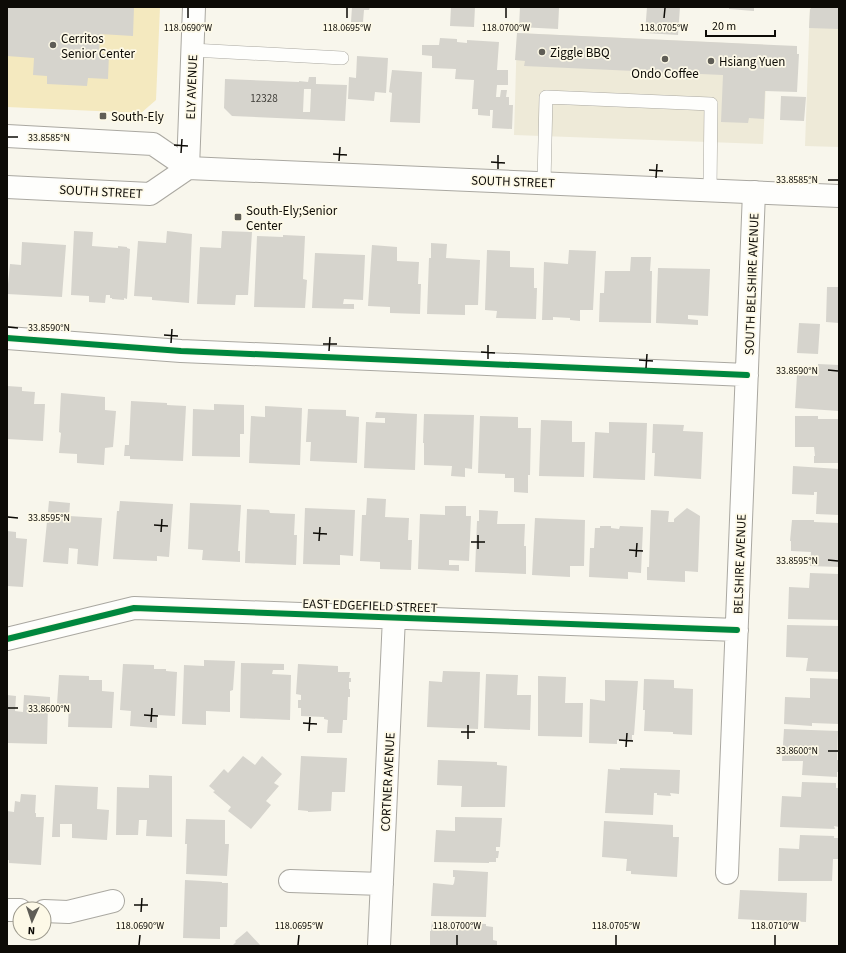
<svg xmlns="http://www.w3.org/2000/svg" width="846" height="953" font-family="'Source Sans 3',sans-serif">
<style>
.built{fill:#eeead8}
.green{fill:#f4e9bf}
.building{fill:#d6d4cd;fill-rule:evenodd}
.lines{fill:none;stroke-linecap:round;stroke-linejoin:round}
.lane-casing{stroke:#aaa8a1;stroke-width:14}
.street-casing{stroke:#aaa8a1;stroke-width:24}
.primary-casing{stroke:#aaa8a1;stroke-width:24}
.lane{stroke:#fefefc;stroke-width:13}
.street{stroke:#fefefc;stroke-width:22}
.primary{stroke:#fefefc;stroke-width:22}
.cycleway-casing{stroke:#fdf9e7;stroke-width:8}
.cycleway{stroke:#00873e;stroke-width:6}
.ticks{fill:none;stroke:#0d0b06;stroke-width:1.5}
.poi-dot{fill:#5f5d56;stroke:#fdf9e7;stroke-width:1.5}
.labels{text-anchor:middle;stroke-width:3.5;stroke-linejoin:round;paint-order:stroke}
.number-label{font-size:11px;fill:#3f3d38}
.poi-label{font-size:13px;fill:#0d0b06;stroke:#fdf9e7;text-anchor:start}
.street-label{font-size:13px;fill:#0d0b06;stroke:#fdf9e7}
.ticks-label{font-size:10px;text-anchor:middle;fill:#0d0b06;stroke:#fdf9e7;stroke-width:3.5;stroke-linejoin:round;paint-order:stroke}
</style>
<rect width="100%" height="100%" fill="#f8f6ec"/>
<path class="built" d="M810 7H839V147L805 146Z
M517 33 768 45 763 144 514 135Z"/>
<path class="green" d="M7 7H160L156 100 141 113 7 107Z"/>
<path class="building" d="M7 7H134L133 36 100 34 99 54H109L108 79 88 78 87 86 47 84V76L33 75 34 58 7 56Z
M352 7H370L369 10H364L363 22H351Z
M451 7H475L474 27 450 26Z
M520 7 559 8 558 29 519 27Z
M647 7H680L678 35 645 33Z
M729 7H754V11L729 9Z
M811 7H839V29L809 28 810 9H811Z
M517 33 797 46V54H799L797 92 765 91 764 119 749 118 748 123 721 122 723 75 524 66 525 61 515 60Z
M440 38 457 39V42L467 43V40L499 42 497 70H508V85H497L496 97H500L501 90H507L506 97H509V105H513L512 129 492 128 493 110H490V116L478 115V109H472L474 80 455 79 456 69 432 68V56L422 55V45H439Z
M357 56 388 58 386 93 375 92 374 101 348 99 349 77 356 78Z
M392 70 422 72 420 123 390 122 392 93 389 92Z
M309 77H316V84L347 85 345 121 232 116 224 108 225 79 299 82V81L308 82ZM304 89H311L310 112H303Z
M781 96 806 97 804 121 780 120Z
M74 231 93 232 92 246 118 248V246L127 247V248L130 249 127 299 124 298V300L112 299V298H110V295H106L105 303 89 302V296L71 295Z
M167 231 192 234 189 303 152 300V297L134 296 138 241 166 243Z
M222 231 252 232 248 295H236L235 305 197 304 200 247 221 248Z
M283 235 305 236 303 279 307 280 305 308 254 307 257 236 283 237Z
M22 242 66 245 62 297 7 294 10 264 21 265Z
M431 243 447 244 446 258 480 260 478 305H465V315L427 314 429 258H431Z
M372 245 397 247V261L419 262 418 284H421L420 314 390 313V307L368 306Z
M487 250 510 251V267L534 268V288H537L536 319 496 318 497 311 485 310Z
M569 250 596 251 593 310H580V321L570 320V318L553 317V320H542L544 262 568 264Z
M315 253 365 255 363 300 344 299 343 304H354V309L312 308Z
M631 257H651L650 271H652L651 323 599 322 600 293H604L605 271H630Z
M658 268 710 269 708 316 688 315V319L698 320V325L656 323Z
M827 287H839V323L826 322Z
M799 323 820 324 818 354 797 353Z
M818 364 839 365V411L795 408 797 375 818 376Z
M7 386 22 387V391L35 392 34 404H45L43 441 7 439Z
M61 393 105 397V410L116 411 113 447 105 448 104 465 77 463V454L59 453 61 433 59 432Z
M131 401 167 403V405L186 406 183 461 130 459V456H124L125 445H129Z
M214 404 244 405V434H240V457L192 456 193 409 214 410Z
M265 406 302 408 300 465 249 463 251 416 265 417Z
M308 409 346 410V416L359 417 357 463 310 461 311 442H306Z
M376 412 417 414 415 470 364 468 366 422 385 423V418H375Z
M424 414 474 415 472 469 465 468V477L451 476 452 466 424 465V443H423Z
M480 416 518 417V428H531L530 475H528V493L514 492V478H505V474L478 473Z
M795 416H818V419H839V463H814V456H815L814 447H795Z
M541 420 572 421V442H585L584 477 539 476Z
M609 422 647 423 645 480 593 478 595 432 609 433Z
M653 424 684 425 683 431 703 432 701 479 654 476 655 453H652Z
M793 466 839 469V515L816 514 817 492H814V495L792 494Z
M367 498 386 499 385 517 409 518 408 540H412L411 570 380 569V562L360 561 362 515H366Z
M49 501 70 503 69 516 102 518 98 566 77 564 78 549 69 548 68 564 43 562Z
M120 501 173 504 169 557 157 556V561L113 559 117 511H119Z
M190 503 241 505 238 551H240V562L202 560 203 550 188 549Z
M445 506H466V516H471L469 561 449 560V565H459V571L418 569 420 514 445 515Z
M305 508 355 510 353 556 340 555V565L303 564Z
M687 508 700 516 698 572 685 571V582L647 580V567H649L651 510 669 511 668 522H674V519Z
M247 509 269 510 270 513 295 514 294 535H297L296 565 245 563Z
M479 510 498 511 497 524H525L524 546H526V574L475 572 477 521H479Z
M535 518 585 520 584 566H570V577L532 575Z
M792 520H814V522L839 523V567L810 566 811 552 791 551V541H790Z
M600 526H611V528L619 529 620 526 643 527 641 573 628 572V579L589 577 590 548H594L595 528H600Z
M7 531 16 532V538L27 539 23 587 7 586Z
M810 573 839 574V620L788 619 789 587 809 588Z
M787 625 839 626V672L806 671 808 658 786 657Z
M204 660 235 661 233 690 230 691V712L206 711V725L182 724 184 665 204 666Z
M241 663 284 664V670H273L272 674 291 675 290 720 240 718Z
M123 664 154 665V669H166V671L177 672 175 716 157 715V728L130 726 131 711 120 710Z
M298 664 338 666V672H350L349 678H351V682H349V689H350V697H348L347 720H343L342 733H327L328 720 324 719V717L301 716V708H298V700H301V695L296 694Z
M443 671 480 672 478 729 427 727 429 681 442 682Z
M486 674 518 675 517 695H531L530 730 484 728Z
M59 675 89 676V680H102V691L114 692 112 728 68 727 69 705 57 704Z
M538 676 566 677 565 703H583L582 737 538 736Z
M810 678 839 679V724L812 723V726L784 724 785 697 810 698Z
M644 679 674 680V688L693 689 692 735 673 734V732L644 731 645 710H643Z
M605 680 638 681 634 735H632V740H617V744L589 743 590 699 605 701Z
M7 695 16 696 15 711 23 712 24 695 50 697V705H48L47 744 7 743Z
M784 729 838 731 837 760H839V772H837V777L802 775 803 761H782Z
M243 756 255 765 262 756 282 774 274 783 279 786 266 801 271 805 251 829 228 811 231 807 213 792 215 791 209 786 224 769 228 773Z
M301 756 347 758 345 792H332L331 811 308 812V811L298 810Z
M438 760 497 762V765L507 766 505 807H461L462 786 437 785Z
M620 768 680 770 679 794 670 793 671 796 657 795V793H654L653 815 605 813 608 769 620 770Z
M149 775 172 776V837L146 836 147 820H139L138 835H116L117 787 149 788Z
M802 782 836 783V788H839V827L834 826 835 829 780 827 782 796 801 797Z
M55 785 98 787 97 809 109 810 107 840 72 838V824H60V837H52Z
M21 794 36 795 35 813H36V817H44L41 865 9 863V860H7V811L14 812 15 801 20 802Z
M455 817 502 818 500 847H496V851H499L498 858H496V862H489V863L434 862 436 830 455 831Z
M186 819 225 820V844H229L227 876 186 874 187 844H185Z
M604 821 673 825V837H679L677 877 631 874V871H626L627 859 602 857Z
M800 835 834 836V838H839V859H833L832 881H778L779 848 799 849Z
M453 870 488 872 486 917 431 916 433 883 453 885 454 883 455 877H453Z
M185 880 222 882V883H228L227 927H220V939L183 938Z
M740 890 807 893 806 922 738 919Z
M432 921 486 924V926L493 927V940L497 941V946H430V931H431Z
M247 931 261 946H232L236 942 235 941Z"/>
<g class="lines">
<g class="lane-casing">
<path id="lane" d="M192 50 342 58
M544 183 546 97 711 104 710 190"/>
</g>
<g class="street-casing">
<path id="street" d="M188 168 194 7
M7 338 181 351 747 375
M7 639 134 608 737 630
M727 873 754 192
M290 881 382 884
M7 910H20
M44 911 68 912 113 901
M379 946 394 617"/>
</g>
<g class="primary-casing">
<path id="primary" d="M7 136 153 144 188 168 839 196
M7 187 150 194 188 168"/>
</g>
<use href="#lane" class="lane"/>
<use href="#street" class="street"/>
<use href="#primary" class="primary"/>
<g class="cycleway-casing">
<path id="cycleway" d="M7 338 181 351 747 375
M7 639 134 608 737 630"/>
</g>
<use href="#cycleway" class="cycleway"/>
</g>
<path class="ticks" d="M188 18V8M347 18V8M506 18V8M664 18 665 8M8 137H18M174 145 188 146M181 153 182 139M333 154 347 155M339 161 340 147M491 162 505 163M498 169V155M649 170 663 171M656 178 657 164M828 180H838M8 327 18 328M164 335 178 336M171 343 172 329M323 344H337M329 351 330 337M481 352 495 353M488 359V345M639 360 653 361M646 368 647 354M828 370 838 371M8 517 18 518M154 525 168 526M161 532 162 519M313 533 327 534M319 541 320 527M471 542H485M478 549V535M629 550 643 551M636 557 637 543M828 560 838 561M8 708H18M144 715 158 716M151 722 152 708M303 723 317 724M309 731 310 717M461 732H475M468 739V725M619 740 633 741M626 747 627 733M828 751H838M134 905H148M141 912 142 898M139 945 140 935M298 945 299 935M457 945V935M616 945V935M775 945V935"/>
<g class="poi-dot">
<circle cx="53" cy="45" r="4"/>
<circle cx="542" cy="52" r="4"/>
<circle cx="665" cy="59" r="4"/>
<circle cx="711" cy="61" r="4"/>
<rect x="99" y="112" width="8" height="8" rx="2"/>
<rect x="234" y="213" width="8" height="8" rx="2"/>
</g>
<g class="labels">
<g class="number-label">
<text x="264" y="102">12328</text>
</g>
<g class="poi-label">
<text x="61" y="43">Cerritos<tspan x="61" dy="15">Senior Center</tspan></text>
<text x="550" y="57">Ziggle BBQ</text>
<text x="719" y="66">Hsiang Yuen</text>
<text x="665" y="78" text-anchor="middle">Ondo Coffee</text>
<text x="111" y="121">South-Ely</text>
<text x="246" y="215">South-Ely;Senior<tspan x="246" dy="15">Center</tspan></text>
</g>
<g class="street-label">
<text transform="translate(191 87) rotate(-88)" y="5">ELY AVENUE</text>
<text transform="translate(513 181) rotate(2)" y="5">SOUTH STREET</text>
<text transform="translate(101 191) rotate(3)" y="5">SOUTH STREET</text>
<text transform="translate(751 284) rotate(-88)" y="5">SOUTH BELSHIRE AVENUE</text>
<text transform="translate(739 564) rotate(-88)" y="5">BELSHIRE AVENUE</text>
<text transform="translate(370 605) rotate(2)" y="5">EAST EDGEFIELD STREET</text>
<text transform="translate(387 782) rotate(-87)" y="5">CORTNER AVENUE</text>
</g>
</g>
<g class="ticks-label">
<text x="188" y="31">118.0690°W</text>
<text x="347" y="31">118.0695°W</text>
<text x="506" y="31">118.0700°W</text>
<text x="664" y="31">118.0705°W</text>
<text x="49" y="141">33.8585°N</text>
<text x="797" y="183">33.8585°N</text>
<text x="49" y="331">33.8590°N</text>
<text x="797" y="374">33.8590°N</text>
<text x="49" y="521">33.8595°N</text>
<text x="797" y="564">33.8595°N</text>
<text x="49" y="712">33.8600°N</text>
<text x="797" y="754">33.8600°N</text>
<text x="140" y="929">118.0690°W</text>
<text x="299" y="929">118.0695°W</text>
<text x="457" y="929">118.0700°W</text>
<text x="616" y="929">118.0705°W</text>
<text x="775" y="929">118.0710°W</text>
</g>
<rect width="846" height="953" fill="none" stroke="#0d0b06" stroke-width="16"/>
<g transform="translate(32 921) rotate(183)"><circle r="19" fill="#fdf9e7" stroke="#9d9a8d"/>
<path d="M0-3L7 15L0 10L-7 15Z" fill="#5f5d56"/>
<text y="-6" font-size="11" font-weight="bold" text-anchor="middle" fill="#0d0b06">N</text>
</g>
<path d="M706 30v6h69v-6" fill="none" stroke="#0d0b06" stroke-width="2"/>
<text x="712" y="30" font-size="12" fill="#0d0b06" stroke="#fdf9e7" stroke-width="3" paint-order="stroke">20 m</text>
</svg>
